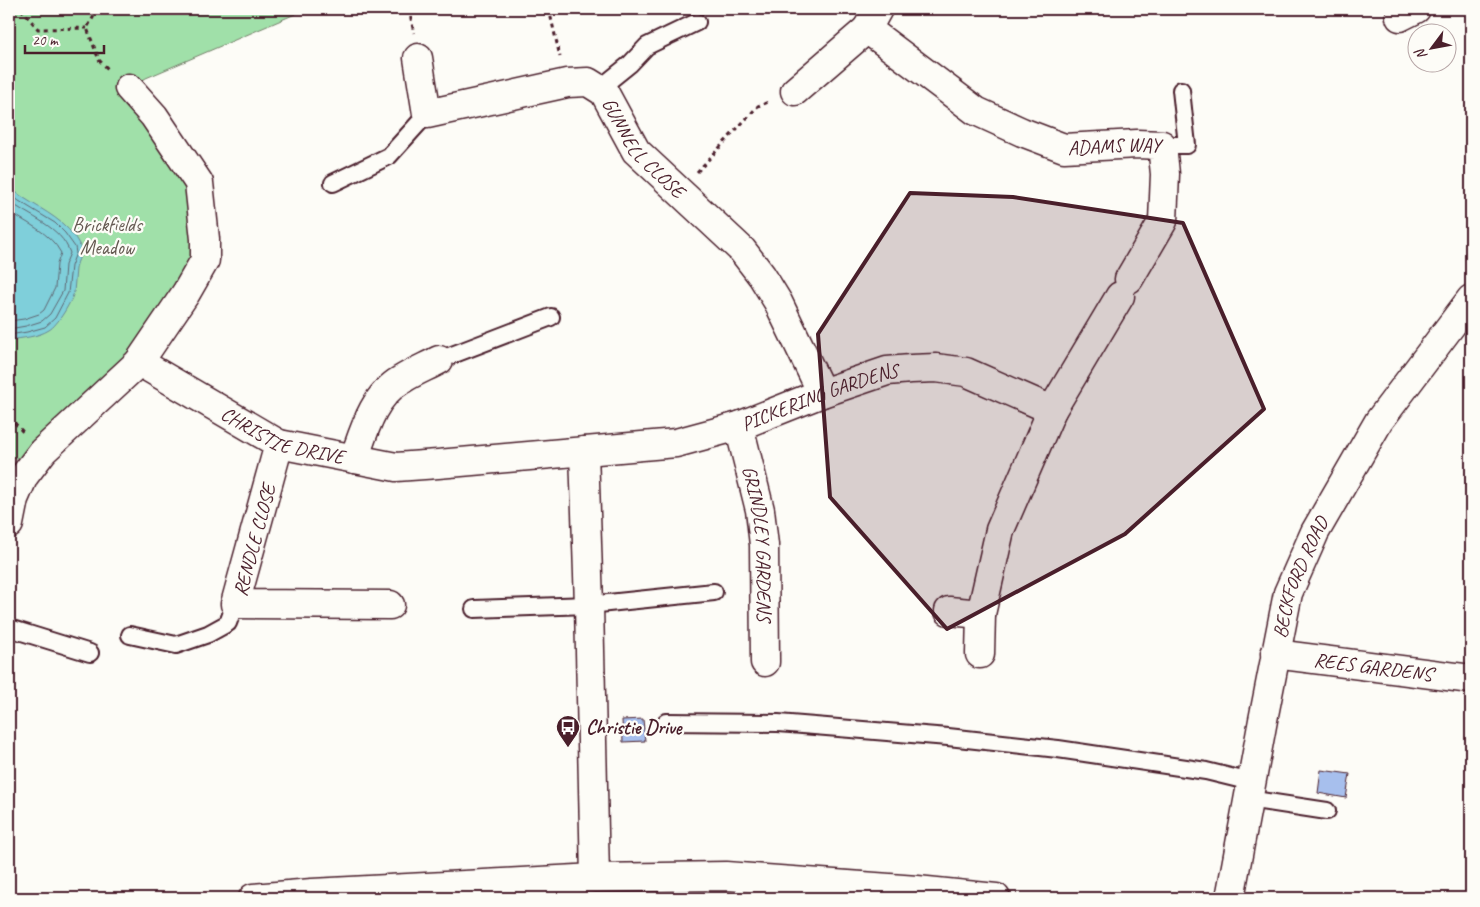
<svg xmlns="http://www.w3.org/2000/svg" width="1480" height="907" font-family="Caveat,sans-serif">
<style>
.green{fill:#a0e0a9;stroke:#75806a}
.water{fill:#7fcfda;stroke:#6a8994}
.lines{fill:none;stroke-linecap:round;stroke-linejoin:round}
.shore{stroke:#5f6571;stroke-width:1}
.building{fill:#a7bfed;stroke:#4a1f2b}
.service-casing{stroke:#4a1f2b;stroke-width:20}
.minor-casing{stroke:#4a1f2b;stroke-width:31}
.tertiary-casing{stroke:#4a1f2b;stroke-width:31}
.path{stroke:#4a1f2b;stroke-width:3;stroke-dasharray:4 4;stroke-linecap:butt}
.service{stroke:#fdfcf7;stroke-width:16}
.minor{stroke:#fdfcf7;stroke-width:28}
.tertiary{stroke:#fdfcf7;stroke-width:28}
.marked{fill:#4a1f2b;fill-opacity:0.2;stroke:#4a1f2b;stroke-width:4;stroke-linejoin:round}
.labels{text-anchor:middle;stroke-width:4.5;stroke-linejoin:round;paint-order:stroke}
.street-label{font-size:20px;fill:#4a1f2b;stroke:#fdfcf7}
.park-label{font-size:20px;fill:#645951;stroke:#fdfcf7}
.poi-label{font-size:20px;font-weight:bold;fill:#4a1f2b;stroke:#fdfcf7;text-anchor:start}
</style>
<rect width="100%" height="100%" fill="#fdfcf7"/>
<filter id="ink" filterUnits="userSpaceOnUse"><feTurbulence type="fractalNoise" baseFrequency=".02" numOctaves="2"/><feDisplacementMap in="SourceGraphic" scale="10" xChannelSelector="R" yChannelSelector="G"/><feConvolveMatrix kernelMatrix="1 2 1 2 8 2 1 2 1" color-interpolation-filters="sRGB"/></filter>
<g filter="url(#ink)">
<path class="green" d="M9 9H307L146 78 130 88 194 184 218 263 25 458H9Z"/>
<path class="water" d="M9 187C14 190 19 195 24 198 44 211 68 222 79 244 84 254 77 259 76 269 75 277 75 284 74 292 72 301 57 326 49 330 38 337 22 338 9 340Z"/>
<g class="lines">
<path class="shore" d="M9 193 19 201 55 223 65 233 75 247 76 253 71 266 68 293 55 318 45 327 27 332 9 335
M9 201C29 217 61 226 70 253L65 265 63 291 50 314 42 321 26 326 9 329
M9 211C27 224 50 232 61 253L57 264 55 288 44 310 39 314 24 319 9 321"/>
</g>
<path class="building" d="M643 719 645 741 623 742 622 720Z
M1321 770 1350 774 1346 798 1318 793Z"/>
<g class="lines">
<g class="service-casing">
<path id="service" d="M599 89 630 64 647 46 697 22
M1162 145H1187L1181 90
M333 183 389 156 427 114
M439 360 551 317
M474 609 589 605 714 592
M9 628 90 653
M130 635 176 645 208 634 228 623 235 604
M666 722 778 723 948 737 1058 749 1206 771 1251 782
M1248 799 1327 811"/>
</g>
<g class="minor-casing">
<g id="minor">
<path id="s1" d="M878 9 867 29 976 111 1022 132 1064 148 1137 144 1162 145 1165 174 1163 221 1129 279"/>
<path d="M1400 17 1416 9"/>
<path id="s2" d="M418 58 427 114 567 83 588 82 604 92 636 151 742 250 762 276 778 302 822 393"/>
<path id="s3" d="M129 88 154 116 199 183 205 239V260L186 293 139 362 279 444 396 467 438 464 676 443 739 426 822 393 887 371 911 369 936 368 966 372 1052 410 1000 530 981 614 949 611"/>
<path d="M795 91 867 29"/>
<path d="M1052 410 1120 296"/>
<path id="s4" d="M739 426 760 510 764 545 765 662"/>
<path d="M279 444 235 604 390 605"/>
<path d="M584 451 589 605 595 878"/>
<path d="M354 459C364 431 373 396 401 380 413 372 426 367 439 360"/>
<path d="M9 524 14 499 24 476 43 451 139 362"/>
<path d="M980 654 981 614"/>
<path id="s5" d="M1275 654 1471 679"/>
<path id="s6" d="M1230 898 1263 720 1288 593 1315 532 1379 421 1471 299"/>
</g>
</g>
<g class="tertiary-casing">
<path id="tertiary" d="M253 898 312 893 595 878 726 876 917 890 996 898"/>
</g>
<path class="path" d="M21 9 38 29 87 28
M98 9 87 28 99 60 110 71
M409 9 414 33
M549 9 560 57
M697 172 758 106 771 101
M9 417 23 432"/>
<use href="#service" class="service"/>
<use href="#minor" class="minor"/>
<use href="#tertiary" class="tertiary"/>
</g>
</g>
<path class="marked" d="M910 193 1013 197 1183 223 1264 409 1125 534 947 629 830 497 818 334Z"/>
<defs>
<g id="bus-pin" transform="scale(1.25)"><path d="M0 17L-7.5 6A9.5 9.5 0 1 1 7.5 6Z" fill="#4a1f2b" stroke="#fdfcf7"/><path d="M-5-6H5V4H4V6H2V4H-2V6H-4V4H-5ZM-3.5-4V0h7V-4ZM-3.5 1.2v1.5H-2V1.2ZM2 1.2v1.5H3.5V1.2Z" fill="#fff"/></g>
</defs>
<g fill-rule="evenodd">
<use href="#bus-pin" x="568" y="727"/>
</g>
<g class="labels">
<g class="street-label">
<text dy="7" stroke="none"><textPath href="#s2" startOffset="309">GUNNELL CLOSE</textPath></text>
<text dy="7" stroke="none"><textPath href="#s1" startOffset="305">ADAMS WAY</textPath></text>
<text dy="7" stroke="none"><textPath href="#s3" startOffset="1031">PICKERING GARDENS</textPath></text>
<text dy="7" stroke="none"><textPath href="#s3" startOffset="480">CHRISTIE DRIVE</textPath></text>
<text transform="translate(254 540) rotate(-75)" y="7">RENDLE CLOSE</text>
<text dy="7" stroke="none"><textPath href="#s4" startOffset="120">GRINDLEY GARDENS</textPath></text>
<text dy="7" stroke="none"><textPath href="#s6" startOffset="329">BECKFORD ROAD</textPath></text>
<text dy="7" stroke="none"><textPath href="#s5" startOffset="99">REES GARDENS</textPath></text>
</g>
<g class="park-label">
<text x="107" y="231">Brickfields<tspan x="107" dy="23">Meadow</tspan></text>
</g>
<g class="poi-label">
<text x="586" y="734">Christie Drive</text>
</g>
</g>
<rect width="1480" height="907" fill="none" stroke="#fdfcf7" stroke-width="30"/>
<rect x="15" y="15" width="1450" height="877" fill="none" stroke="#4a1f2b" stroke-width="2" filter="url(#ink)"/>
<g transform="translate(1432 48) rotate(238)"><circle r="24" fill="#fdfcf7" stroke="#b5a4a5"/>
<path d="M0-4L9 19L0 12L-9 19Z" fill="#4a1f2b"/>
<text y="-8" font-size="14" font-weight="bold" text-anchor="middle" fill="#4a1f2b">N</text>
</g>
<path d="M25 45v8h79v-8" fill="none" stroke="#4a1f2b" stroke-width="2.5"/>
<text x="32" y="45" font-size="15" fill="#4a1f2b" stroke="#fdfcf7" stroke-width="4" paint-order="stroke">20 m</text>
</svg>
